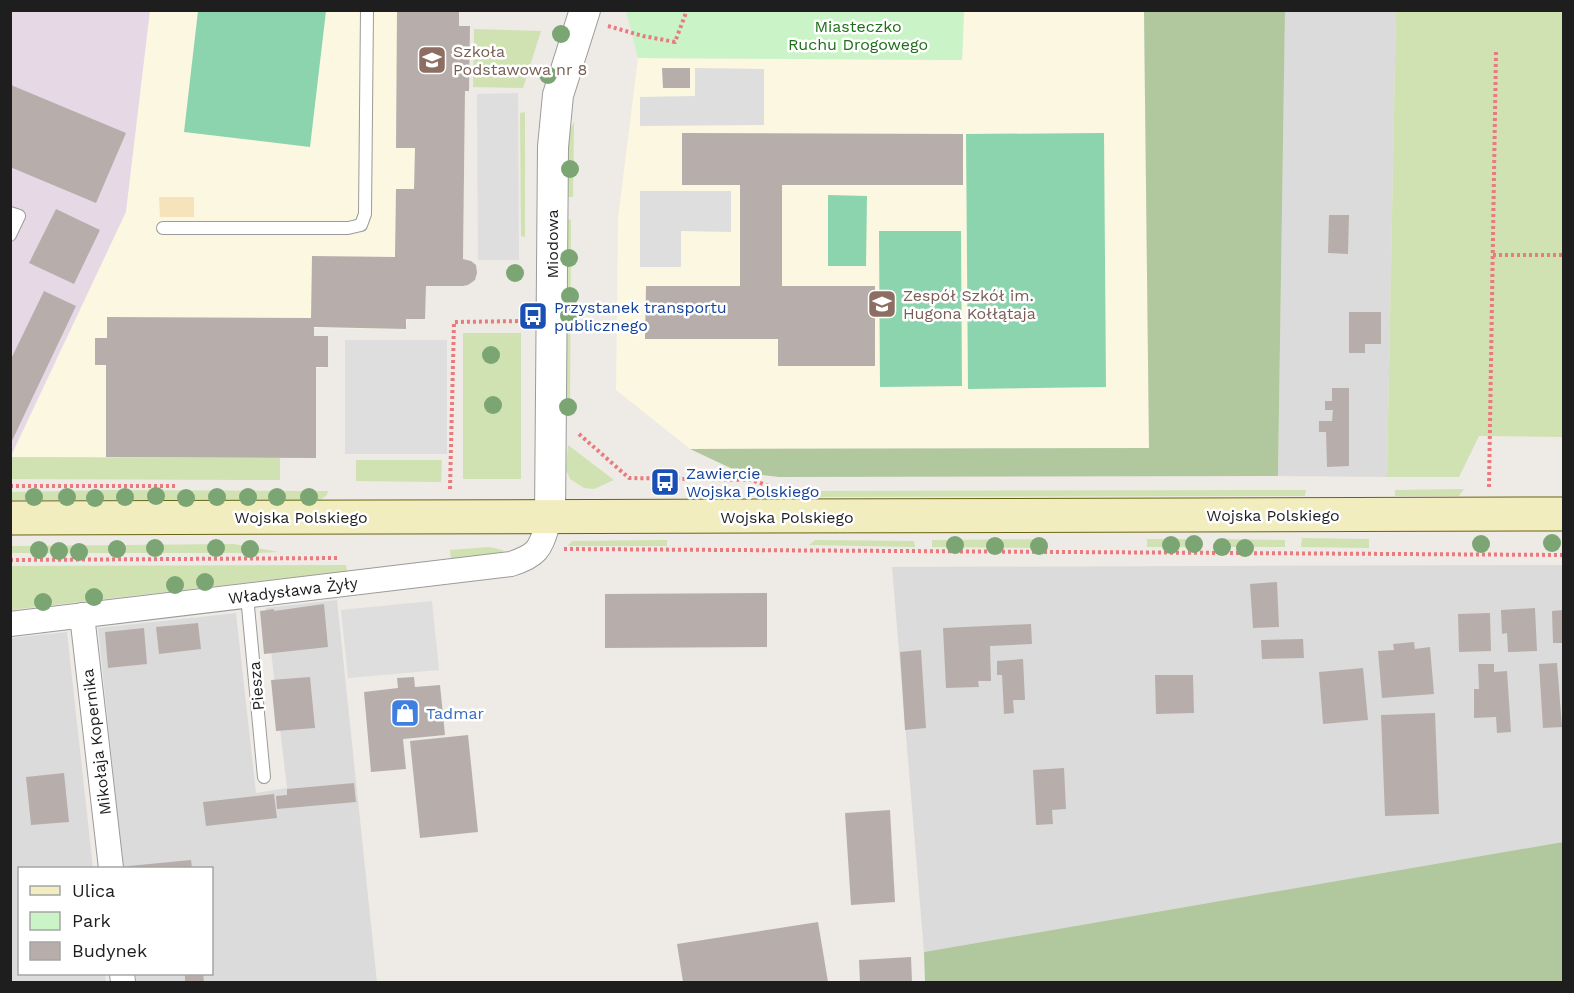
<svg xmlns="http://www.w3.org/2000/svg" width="1574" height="993" font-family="'Work Sans',sans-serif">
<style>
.residential{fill:#dcdbdb}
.industrial{fill:#e6d8e5}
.education{fill:#fbf7e1}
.grass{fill:#d0e2b1}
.forest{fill:#b1c89f}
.sand{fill:#f6e2bb}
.park{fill:#caf3c7}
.pitch{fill:#8cd4ae}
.parking{fill:#dedede}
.building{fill:#b7aeab}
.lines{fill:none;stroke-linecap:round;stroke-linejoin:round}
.service-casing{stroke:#9b9b9b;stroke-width:14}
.minor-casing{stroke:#9b9b9b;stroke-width:26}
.tertiary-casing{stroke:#9b9b9b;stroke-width:32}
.secondary-casing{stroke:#686512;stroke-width:35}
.path{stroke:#e97b7f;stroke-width:4;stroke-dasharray:3 3;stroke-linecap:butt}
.service{stroke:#fff;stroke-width:12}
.minor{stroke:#fff;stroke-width:24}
.tertiary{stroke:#fff;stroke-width:30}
.secondary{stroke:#f2edbf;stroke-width:33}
.tree{fill:#7ba674}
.labels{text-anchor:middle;stroke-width:5;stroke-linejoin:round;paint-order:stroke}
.park-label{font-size:16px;fill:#1d6f18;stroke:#fff}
.education-label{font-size:16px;fill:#785e54;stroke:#fff;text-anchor:start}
.street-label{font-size:16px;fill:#1e1e1e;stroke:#fff}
.transit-label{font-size:16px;fill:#164399;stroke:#fff;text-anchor:start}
.shop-label{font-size:16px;fill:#366cbe;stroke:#fff;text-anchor:start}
</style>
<rect width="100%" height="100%" fill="#eeeae5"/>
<path class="residential" d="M1285 11H1396L1387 477 1278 476Z
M1563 565V842L924 952 892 567Z
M337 600 377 982H136L135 974H212V868H123L98 628 236 613 256 793 287 788 266 608Z
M67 632 93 868H20V974H105L106 982H11L10 638Z"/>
<path class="industrial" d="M11 11H150L126 212 11 455Z"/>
<path class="education" d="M150 11H459V26H470L465 91 463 259 471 261 476 265V277L468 285 426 286 425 319H407L406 329 314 328V336H328V367L316 368V458L11 457 126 212Z
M964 11H1144L1149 448 690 449 616 390 618 218 638 58 962 60Z"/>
<path class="grass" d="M1396 11H1563V437L1479 436 1459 477H1387Z
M474 29 541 31 523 88 473 87Z
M525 112V237L521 236 520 113Z
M574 122 573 197H567C567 176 562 140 574 122Z
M567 219 571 220 570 416H564Z
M463 333H521V479H463Z
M568 445 614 480 594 489 584 488 570 479 566 470Z
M11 457 280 458V480L11 479Z
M356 460H442L441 482 356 481Z
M1464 489 1459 496H1395V490Z
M114 490 309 491H328L327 495 320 500H11V492Z
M781 490 809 491 1306 490 1305 496 791 497 771 491Z
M1302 538 1369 539V548L1301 547Z
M1046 539V548L932 547V540Z
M1147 539H1201V547H1147Z
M1216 539 1285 540V547H1216Z
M667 540V546H568L572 541Z
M815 540 914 541 915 547 809 545Z
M234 544 279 552 259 553H10L11 546Z
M489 547 503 550V555L451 560 450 550Z
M346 565 347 571 11 610V566Z"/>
<path class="forest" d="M1144 11H1285L1278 476 779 477 739 472 690 449 1149 448Z
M1563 842V982H925L924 952Z"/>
<path class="sand" d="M159 197H194V217H160Z"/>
<path class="park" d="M626 11H964L962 60 638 58Z"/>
<path class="pitch" d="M198 11H326L310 147 184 132Z
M1104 133 1106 387 968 389 966 134Z
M828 195 867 196 866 266H828Z
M879 231H961L962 386 880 387Z"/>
<path class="parking" d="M695 68 764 69V125L640 126V97L695 96Z
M518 93 519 260H478L477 94Z
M640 191H731V232L681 231V267H640Z
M345 340H447V454H345Z
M432 601 439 670 348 678 341 610Z"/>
<path class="building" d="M397 10H459V26H470L469 91H465L463 259 471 261 476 265 477 273 475 280 468 285 463 286H426L425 319H406V329L314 327V336H328V367H316V458L106 457V365H95V338H107V317L311 318 312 256 395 257 396 189H414L415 148H396Z
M662 68H690V88H663Z
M11 85 126 133 96 203 10 167Z
M682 133 963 134V185H782V286H875V366H778V339H645L646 286H740V185H682Z
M56 209 100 230 74 284 29 263Z
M1329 215H1349L1348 254 1328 253Z
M44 291 76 306 10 445V361Z
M1349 312H1381V344H1365V353H1349Z
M1332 388H1349V466L1327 467 1326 432H1319V421H1332L1333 410H1325V401H1332Z
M1277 582 1279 627 1253 628 1250 584Z
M767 593V647L605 648V594Z
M324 604 328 647 264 654 260 611 274 609V611Z
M1535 608 1537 651 1508 652 1507 633 1502 634 1501 610Z
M1564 610V643H1553L1552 611Z
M1490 613 1491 651 1459 652 1458 614Z
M198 623 201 649 159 654 156 627Z
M1031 624 1032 644 990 646 991 681H978L979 687 946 688 943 628Z
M144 628 147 664 108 668 105 632Z
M1303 639 1304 658 1262 659 1261 640Z
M1414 642 1415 649 1430 647 1434 694 1382 698 1378 651 1394 650 1393 644Z
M921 650 926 728 905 730 900 652Z
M1023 659 1025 700H1013L1014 713 1004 714 1002 675H997V661Z
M1557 663 1562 727 1543 728 1539 664Z
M1478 664H1494V672L1507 671 1511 732 1497 733 1496 717 1474 718V689H1479Z
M1363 668 1368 720 1323 724 1319 672Z
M1155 675H1193L1194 713 1156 714Z
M310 677 315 728 276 731 271 680Z
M414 677 415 687 440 685 445 735 403 739 406 769 371 772 364 692 398 688 397 678Z
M1435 713 1439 814 1385 816 1381 715Z
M468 735 478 832 420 838 410 741Z
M1064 768 1066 809 1052 810 1053 824 1036 825 1033 770Z
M64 773 69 822 31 825 26 777Z
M354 783 356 802 277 809 276 796 287 795V789Z
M274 794 277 818 206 826 203 802Z
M890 810 895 902 851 905 845 813Z
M191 860 192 868H119L118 867Z
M818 922 828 982H683L677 944Z
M911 957 912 982H860L859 960Z
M185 974H203L204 982H185Z"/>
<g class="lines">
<g class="service-casing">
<path id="service" d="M10 213 19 216 10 235
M163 228H348L361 225 365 214 367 10
M247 596 264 777"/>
</g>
<g class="minor-casing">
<path id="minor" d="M82 615 111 868
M10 624 511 564C542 554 540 546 550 518
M122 974 123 982"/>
</g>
<g class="tertiary-casing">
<path id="tertiary" d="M550 518 553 147 558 95 585 10"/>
</g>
<g class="secondary-casing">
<path id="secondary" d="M10 518 1564 514"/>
</g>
<path class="path" d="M608 26 643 36 675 42 687 10
M1493 255H1564
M579 434 629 478 751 480 770 486
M10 486H175
M1489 487 1496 51
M450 489 454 322 525 321
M564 549 1564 555
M10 560 340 558"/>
<use href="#service" class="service"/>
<use href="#minor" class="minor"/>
<use href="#tertiary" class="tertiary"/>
<use href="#secondary" class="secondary"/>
</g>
<g class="tree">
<circle cx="561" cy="34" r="9"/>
<circle cx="548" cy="75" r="9"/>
<circle cx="570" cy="169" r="9"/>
<circle cx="569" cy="258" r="9"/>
<circle cx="515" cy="273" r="9"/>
<circle cx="570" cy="296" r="9"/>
<circle cx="569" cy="316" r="9"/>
<circle cx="491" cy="355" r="9"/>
<circle cx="493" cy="405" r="9"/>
<circle cx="568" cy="407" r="9"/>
<circle cx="156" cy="496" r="9"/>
<circle cx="34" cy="497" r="9"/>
<circle cx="67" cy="497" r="9"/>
<circle cx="125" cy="497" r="9"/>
<circle cx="217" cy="497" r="9"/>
<circle cx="248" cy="497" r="9"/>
<circle cx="277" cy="497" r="9"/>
<circle cx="309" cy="497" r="9"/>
<circle cx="95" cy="498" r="9"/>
<circle cx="186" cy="498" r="9"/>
<circle cx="1552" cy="543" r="9"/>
<circle cx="1194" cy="544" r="9"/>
<circle cx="1481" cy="544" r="9"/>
<circle cx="955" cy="545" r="9"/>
<circle cx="1171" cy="545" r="9"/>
<circle cx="995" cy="546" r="9"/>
<circle cx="1039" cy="546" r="9"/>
<circle cx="1222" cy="547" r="9"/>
<circle cx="155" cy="548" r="9"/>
<circle cx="216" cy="548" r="9"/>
<circle cx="1245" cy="548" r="9"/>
<circle cx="117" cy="549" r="9"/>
<circle cx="250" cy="549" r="9"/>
<circle cx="39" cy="550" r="9"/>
<circle cx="59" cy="551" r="9"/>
<circle cx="79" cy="552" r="9"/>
<circle cx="205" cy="582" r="9"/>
<circle cx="175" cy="585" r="9"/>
<circle cx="94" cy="597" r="9"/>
<circle cx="43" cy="602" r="9"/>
</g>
<defs>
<g id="school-square" transform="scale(1.5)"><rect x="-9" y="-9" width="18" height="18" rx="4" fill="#8d6e63" stroke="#fff"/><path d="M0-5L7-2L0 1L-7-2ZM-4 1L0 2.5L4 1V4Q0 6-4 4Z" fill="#fff"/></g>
<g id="bus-square" transform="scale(1.5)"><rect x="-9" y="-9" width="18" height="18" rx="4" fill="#1a4fb4" stroke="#fff"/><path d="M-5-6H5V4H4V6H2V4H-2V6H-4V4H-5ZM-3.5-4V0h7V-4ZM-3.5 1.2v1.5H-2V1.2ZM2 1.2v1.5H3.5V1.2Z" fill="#fff"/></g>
<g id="shop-square" transform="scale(1.5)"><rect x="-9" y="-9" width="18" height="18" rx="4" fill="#3f7fe0" stroke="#fff"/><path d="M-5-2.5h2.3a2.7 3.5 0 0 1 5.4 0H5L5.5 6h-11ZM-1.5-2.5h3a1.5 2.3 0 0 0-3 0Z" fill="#fff"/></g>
</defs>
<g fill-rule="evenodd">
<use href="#school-square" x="432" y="60"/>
<use href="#school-square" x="882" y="304"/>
<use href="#bus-square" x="533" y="316"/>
<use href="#bus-square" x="665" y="482"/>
<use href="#shop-square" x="405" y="713"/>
</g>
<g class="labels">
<g class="park-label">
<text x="858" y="32">Miasteczko<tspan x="858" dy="18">Ruchu Drogowego</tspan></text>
</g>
<g class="education-label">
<text x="453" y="57">Szkoła<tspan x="453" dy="18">Podstawowa nr 8</tspan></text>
<text x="903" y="301">Zespół Szkół im.<tspan x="903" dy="18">Hugona Kołłątaja</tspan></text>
</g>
<g class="street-label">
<text transform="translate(552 244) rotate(-90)" y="6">Miodowa</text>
<text x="1273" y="521">Wojska Polskiego</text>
<text x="301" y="523">Wojska Polskiego</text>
<text x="787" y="523">Wojska Polskiego</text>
<text transform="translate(293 590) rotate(-7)" y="6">Władysława Żyły</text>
<text transform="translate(256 686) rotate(-95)" y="6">Piesza</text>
<text transform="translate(96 742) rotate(-97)" y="6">Mikołaja Kopernika</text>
</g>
<g class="transit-label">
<text x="554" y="313">Przystanek transportu<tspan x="554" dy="18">publicznego</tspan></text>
<text x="686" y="479">Zawiercie<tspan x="686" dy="18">Wojska Polskiego</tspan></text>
</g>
<g class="shop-label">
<text x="426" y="719">Tadmar</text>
</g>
</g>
<rect width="1574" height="993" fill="none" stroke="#1e1e1e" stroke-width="24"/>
<rect x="18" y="867" width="195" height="108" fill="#ffffff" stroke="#a5a5a5" stroke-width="1.5"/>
<rect x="30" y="886" width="30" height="9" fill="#f2edbf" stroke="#a5a5a5" stroke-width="1.5"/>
<text x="72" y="897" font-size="18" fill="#1e1e1e">Ulica</text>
<rect x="30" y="912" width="30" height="18" fill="#caf3c7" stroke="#a5a5a5" stroke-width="1.5"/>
<text x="72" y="927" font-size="18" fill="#1e1e1e">Park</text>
<rect x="30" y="942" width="30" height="18" fill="#b7aeab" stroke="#a5a5a5" stroke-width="1.5"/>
<text x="72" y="957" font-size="18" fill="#1e1e1e">Budynek</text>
</svg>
